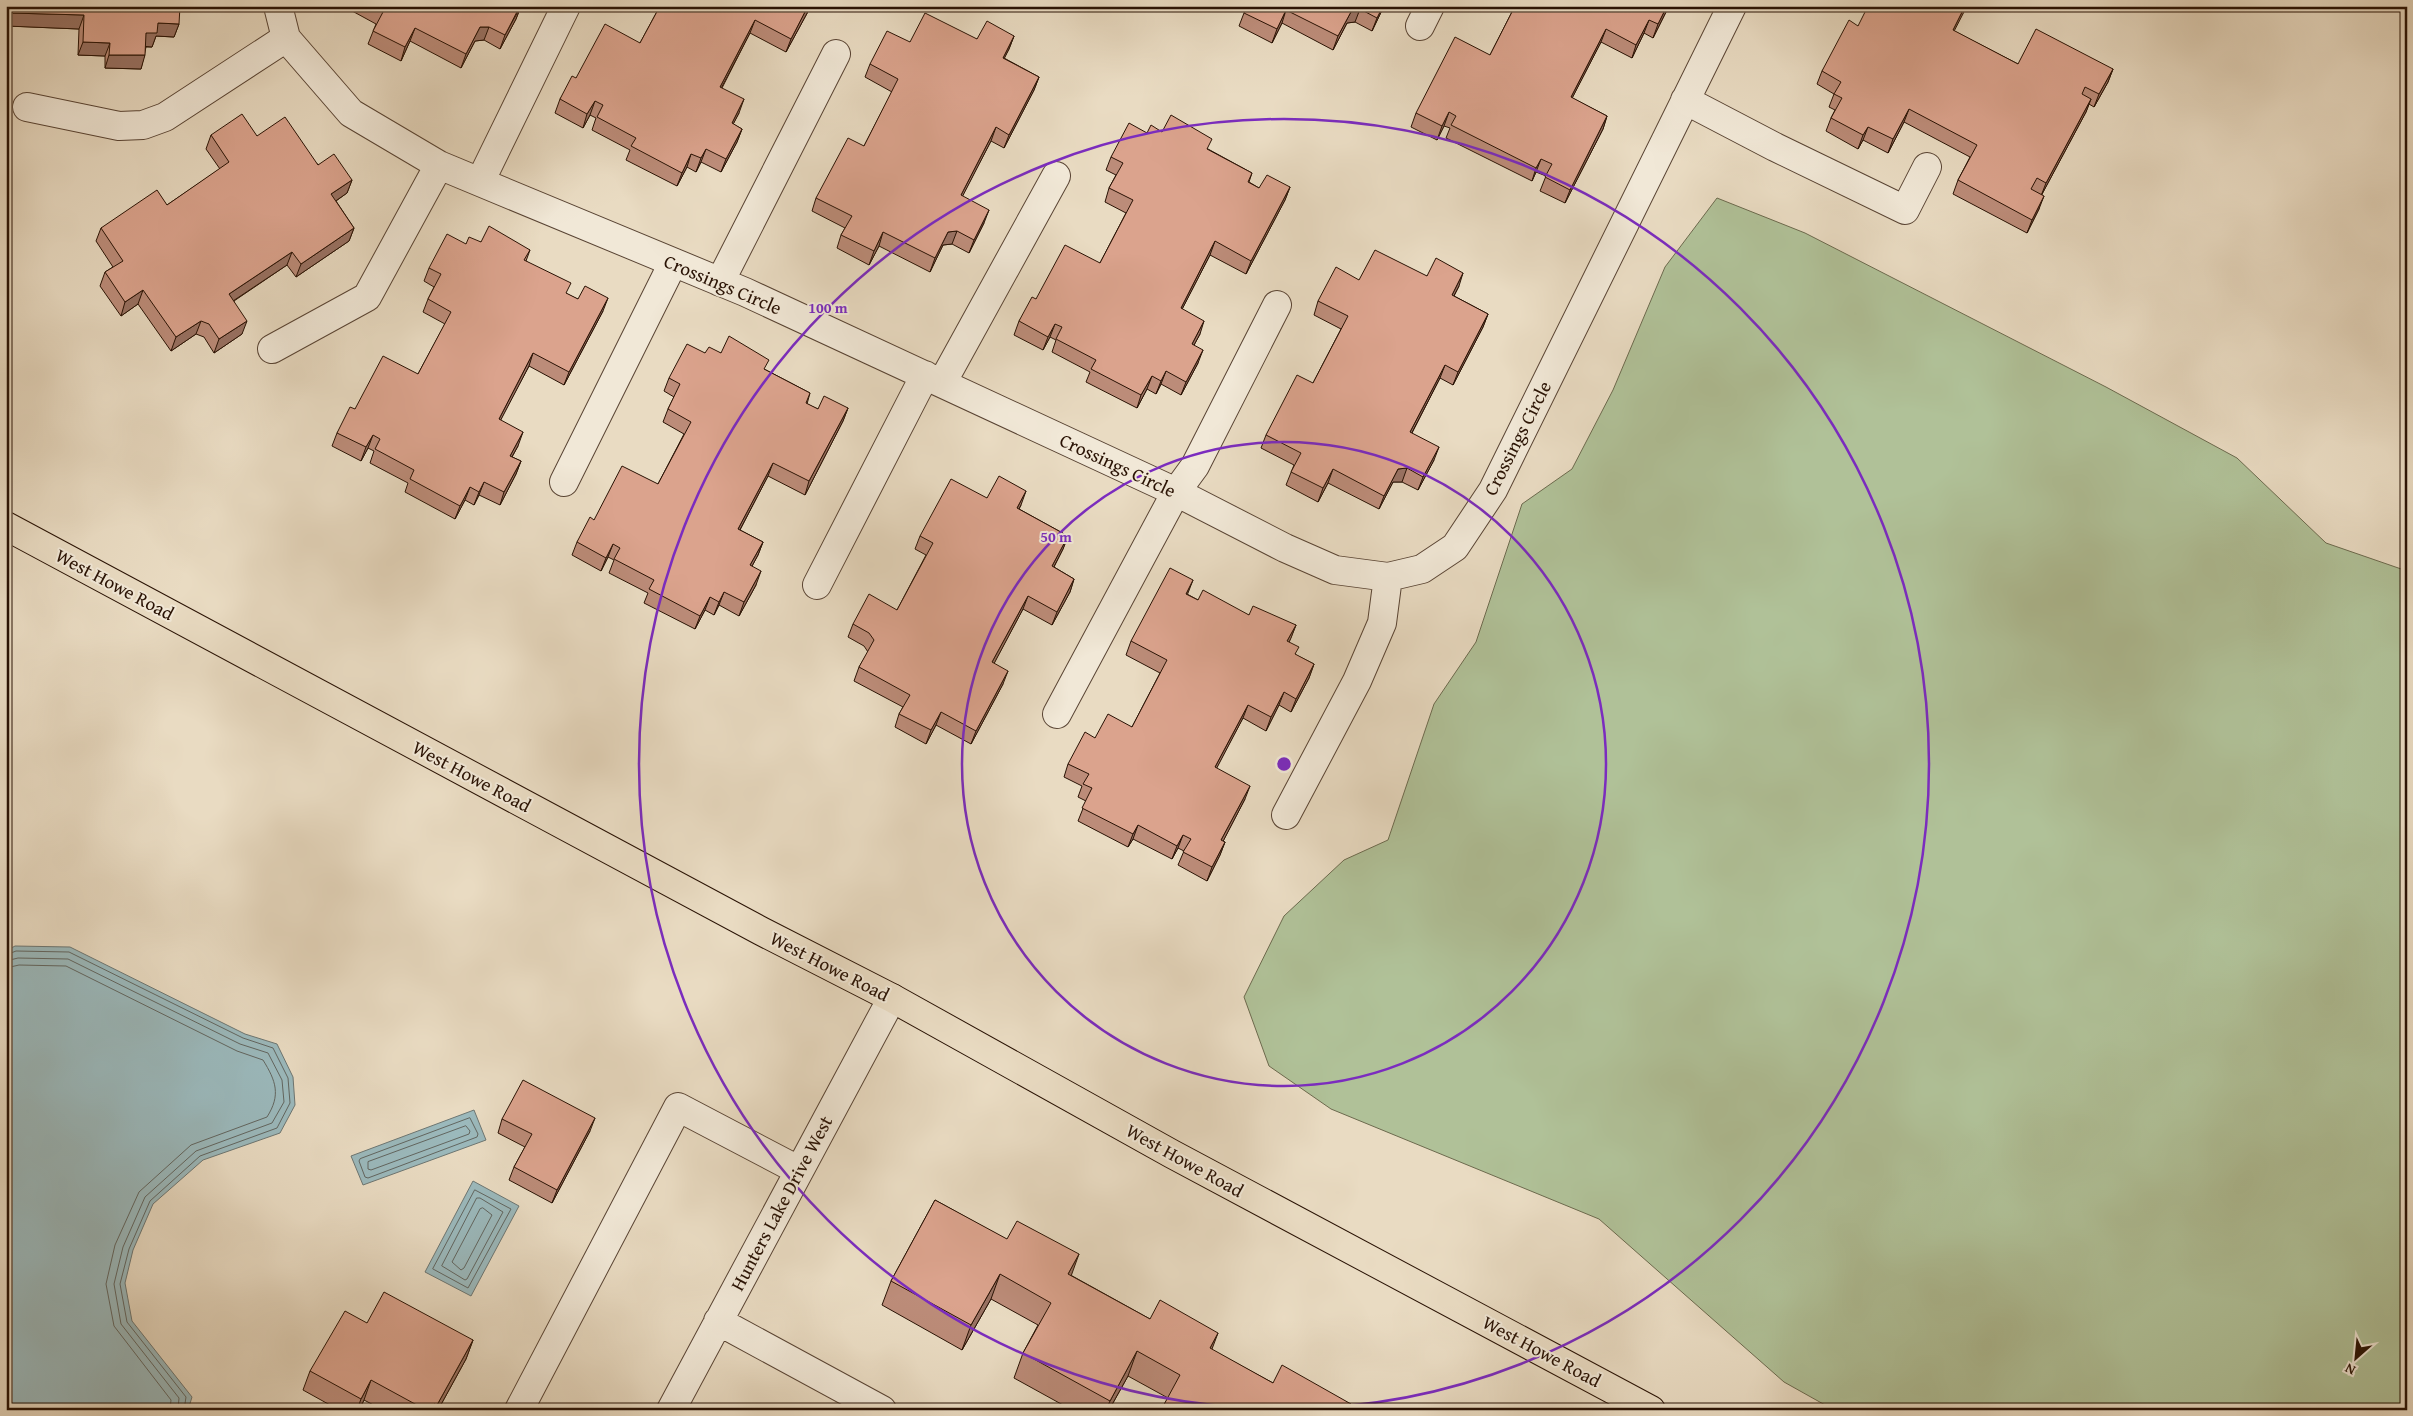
<svg xmlns="http://www.w3.org/2000/svg" width="2413" height="1416" font-family="'Gentium Book Plus',serif">
<style>
.green{fill:#b0c198;stroke:#6c6a4e}
.water{fill:#9bb9bc;stroke:#6d7672}
.lines{fill:none;stroke-linecap:round;stroke-linejoin:round}
.shore{stroke:#626660;stroke-width:1}
.minor-casing{stroke:#594434;stroke-width:30}
.major-casing{stroke:#291204;stroke-width:30}
.minor{stroke:#f1e8d7;stroke-width:28}
.major{stroke:#e9dbc2;stroke-width:28}
.wall{fill:#bc8c79;stroke:#291204}
.shaded-wall{fill:#997263;stroke:#291204}
.building{fill:#dba38d;stroke:#291204}
.ring{fill:none;stroke:#7b2cbf;stroke-width:2.5}
.labels{text-anchor:middle;stroke-width:4;stroke-linejoin:round;paint-order:stroke}
.street-label{font-size:19px;fill:#291204;stroke:#f1e8d7}
.centre{fill:#7b2cbf;stroke:#f1e8d7;stroke-width:2.5}
.ring-label{font-size:15px;text-anchor:middle;font-weight:bold;fill:#7b2cbf;stroke:#f1e8d7;stroke-width:4;stroke-linejoin:round;paint-order:stroke}
</style>
<rect width="100%" height="100%" fill="#e9dbc2"/>
<filter id="stains"><feTurbulence type="fractalNoise" baseFrequency=".004" numOctaves="4"/><feColorMatrix values="0 0 0 0 .2 0 0 0 0 .09 0 0 0 0 .02 0 0 0 .5 -.17"/></filter>
<radialGradient id="worn" r=".72"><stop offset=".6" stop-color="#630" stop-opacity="0"/><stop offset="1" stop-color="#630" stop-opacity=".3"/></radialGradient>
<path class="green" d="M1717 198 1805 233 2106 387 2237 458 2326 543 2407 571V1410H1834L1784 1382 1599 1219 1331 1109 1269 1066 1244 997 1284 916 1344 860 1388 840 1434 704 1476 642 1522 504 1572 469 1613 390 1665 267Z"/>
<path class="water" d="M15 946 70 947 245 1034 277 1044 293 1077 295 1105 280 1133 203 1160 153 1204 133 1250 125 1283 132 1321 192 1397 188 1410H6V951Z
M474 1110 486 1140 363 1185 351 1156Z
M473 1181 519 1206 471 1296 425 1272Z"/>
<g class="lines">
<path class="shore" d="M6 955 16 951 69 952 243 1038 273 1048 288 1078 290 1103 277 1128 200 1156 150 1201 129 1249 120 1284 127 1322 186 1397 184 1410
M6 961 18 958 68 959 240 1044 268 1053 282 1080 284 1102 272 1123 196 1151 145 1197 123 1247 114 1284 121 1324 179 1398 178 1410
M6 968 19 965 66 966 237 1051 263 1060C276 1081 281 1095 267 1117L191 1145 139 1192 115 1245 106 1284 114 1326 171 1400 170 1410
M470 1118 478 1134 477 1137 368 1178 365 1177 359 1161 360 1159Z
M466 1126 470 1131 469 1134 371 1170 368 1169V1162Z
M475 1190 511 1209 468 1288 433 1269Z
M477 1198H480L503 1212 467 1279 465 1280 442 1266Z
M483 1208 492 1215 464 1268 461 1270 452 1262 480 1209Z"/>
<g class="minor-casing">
<path id="minor" d="M278 6 286 38 351 113 439 165 745 292 1176 492 1285 548 1335 570 1388 577 1422 569 1455 547 1493 490 1732 6
M1420 26 1430 6
M1685 100 1775 147 1905 210 1927 167
M27 107 119 126 143 125 165 117 286 38
M480 182 566 6
M720 282 836 54
M272 349 367 297 439 165
M942 383 1056 176
M564 482 673 263
M817 585 925 375
M1057 714 1176 492 1195 466 1277 305
M1286 815 1357 681 1382 623 1388 577
M718 1321 882 1410
M519 1410 678 1107 798 1170
M671 1410 892 998"/>
</g>
<g class="major-casing">
<path id="major" d="M6 526 761 931 892 998 1172 1154 1651 1410"/>
</g>
<use href="#minor" class="minor"/>
<use href="#major" class="major"/>
</g>
<path class="wall" d="M6 6 179 24 174 37 156 36 152 47H146L141 69 105 68V56L78 55 79 29 9 26V53L6 60Z
M343 6H521L516 19 500 49 484 40 475 41 461 68 410 41 401 61 368 44 376 24Z
M660 6H811L786 52 750 33 722 88 739 113 733 124 742 129 737 142 721 172 701 162 696 172 687 167 677 186 626 160 630 150 592 130 596 118 590 115 583 128 555 113 560 99 576 78 640 43Z
M1248 6H1384L1372 31 1355 22 1347 23 1333 50 1282 23 1272 43 1239 26 1244 13Z
M1515 6H1669L1653 38 1644 33 1632 58 1601 42 1572 98 1607 116 1603 129 1565 203 1540 191 1546 176 1536 172 1532 181 1446 138 1450 128 1444 126 1437 140 1411 127 1416 113 1490 55Z
M1858 26 1954 31 2018 64 2113 69 2108 82 2094 107 2089 104 2086 112 2042 194 2039 209 2027 233 1953 194 1958 180 1970 157 1904 122 1888 153 1863 140 1858 149 1826 131 1831 118 1835 110 1829 107 1834 94 1817 84 1822 71Z
M1014 36 1009 49 1004 58 1039 77 1034 90 1004 148 991 141 962 196 984 223 969 253 952 244 943 245 930 272 879 246 869 265 837 248 841 235 845 228 812 211 816 198 864 146 892 92 865 77 870 64 910 42 977 39Z
M1162 132 1208 149 1252 173 1249 182 1259 188 1290 187 1285 200 1246 274 1210 255 1182 309 1200 334 1194 345 1198 363 1181 395 1161 384 1156 394 1147 389 1137 408 1086 382 1090 372 1052 352 1056 340 1050 337 1043 350 1014 335 1019 321 1036 299 1100 263 1126 213 1105 202 1109 188 1116 175 1106 170 1111 157 1147 133Z
M211 135 257 136 352 180 347 193 336 201 354 228 349 241 296 277 287 265 234 301 242 334 214 353 204 337 196 334 171 351 138 304 121 316 100 286 105 272 113 267 96 241 101 228 167 205 220 169 206 149Z
M481 242 530 250 526 261 567 294 603 311 564 385 529 366 500 420 518 446 512 457 521 461 516 474 500 505 479 495 474 505 465 500 455 519 405 492 408 483 370 463 374 451 368 448 361 461 332 446 337 433 355 409 418 374 445 324 423 312 428 299 434 287 424 281 429 268 466 244Z
M1427 276 1459 286 1454 296 1488 314 1483 327 1453 385 1440 378 1412 433 1434 460 1418 490 1402 482H1393L1379 509 1328 483 1318 502 1286 485 1294 465 1261 448 1266 435 1313 383 1341 329 1314 315 1318 301Z
M705 353H721L766 370 810 393 807 404 818 409 848 408 843 421 805 495 768 476 740 530 763 542 758 555 752 566 756 585 739 616 719 605 714 615 705 610 695 629 644 603 648 593 609 573 614 560 608 557 601 571 572 555 577 542 594 520 658 484 684 434 663 422 668 409 674 397 664 391 669 378Z
M987 498 1021 505 1019 509 1068 536 1063 549 1054 567 1074 579 1070 592 1052 625 1023 609 994 663 1003 684 971 744 936 725 926 744 895 727 899 714 903 707 854 681 859 667 868 652 864 646 848 637 853 624 897 610 926 555 915 549 920 536Z
M1187 594 1198 600 1249 615 1296 625 1289 642 1296 655 1314 664 1309 678 1291 712 1279 705 1266 731 1243 718 1216 768 1245 799 1223 841 1225 842 1220 855 1207 881 1178 865 1184 851 1178 848 1172 859 1133 839 1128 847 1078 821 1086 801 1078 797 1082 786 1064 777 1068 764 1095 738 1132 727 1160 673 1126 655 1131 641Z
M502 1119 590 1131 552 1203 509 1180 514 1167 525 1147 498 1133Z
M935 1200 1150 1319 1212 1350 1273 1383 1351 1404 1349 1410H1161L1168 1398 1128 1376 1109 1410H1072L1014 1378 1023 1353 1038 1325 991 1299 962 1350 882 1305 891 1281Z
M367 1323 473 1340 466 1359 438 1410H383L364 1400 359 1410H339L303 1390 310 1371Z"/>
<path class="shaded-wall" d="M521 6 516 19 500 49 505 35Z
M808 6H811L786 52 791 39Z
M1383 6H1384L1372 31 1377 18Z
M1667 6H1669L1653 38 1658 24Z
M1965 6H1967L1948 43 1953 30Z
M1360 9 1355 22 1347 23 1333 50 1338 36 1352 10Z
M1286 10 1282 23 1272 43 1277 29Z
M10 13 84 15 79 29 6 26Z
M755 20 750 33 715 100 720 87Z
M1649 20 1644 33 1632 58 1636 45Z
M158 23 179 24 174 37 156 36 152 47 141 46 146 33Z
M480 27H489L484 40 475 41 461 68 466 54Z
M415 28 410 41 401 61 405 47Z
M1606 29 1601 42 1566 110 1571 97Z
M1014 36 1009 49 998 71 1003 58Z
M83 42 110 43 105 56 78 55Z
M109 55H145L141 69 105 68Z
M2113 69 2108 82 2094 107 2099 94Z
M1039 77 1034 90 1004 148 1009 135Z
M744 99 739 113 727 136 732 123Z
M2091 99 2086 112 2041 196 2046 183Z
M595 101 590 115 583 128 587 114Z
M1909 109 1904 122 1888 153 1893 139Z
M1449 112 1444 126 1437 140 1442 126Z
M1607 116 1603 129 1565 203 1570 190Z
M996 127 991 141 956 209 961 195Z
M1868 127 1863 140 1858 149 1863 135Z
M742 129 737 142 721 172 726 159Z
M706 149 701 162 696 172 701 158Z
M691 154 687 167 677 186 682 173Z
M1541 159 1536 172 1532 181 1536 168Z
M352 180 347 193 327 207 331 194Z
M1290 187 1285 200 1246 274 1251 261Z
M2044 196 2039 209 2027 233 2032 220Z
M989 210 984 223 969 253 974 240Z
M354 228 349 241 296 277 301 264Z
M957 231 952 244 943 245 930 272 935 258 948 232Z
M883 232 879 246 869 265 874 251Z
M1215 241 1210 255 1176 321 1181 308Z
M292 252 287 265 224 307 229 294Z
M1463 273 1459 286 1447 309 1452 295Z
M143 290 138 304 121 316 125 302Z
M608 298 603 311 564 385 569 372Z
M1488 314 1483 327 1453 385 1458 372Z
M201 321 196 334 171 351 176 337Z
M247 321 242 334 214 353 219 339Z
M1204 321 1200 334 1187 358 1192 344Z
M1055 324 1050 337 1043 350 1048 337Z
M1203 350 1198 363 1181 395 1186 382Z
M533 353 529 366 494 433 499 419Z
M1445 365 1440 378 1405 446 1410 432Z
M1166 371 1161 384 1156 394 1161 381Z
M1152 376 1147 389 1137 408 1141 395Z
M848 408 843 421 805 495 809 481Z
M523 432 518 446 505 469 510 456Z
M373 435 368 448 361 461 366 447Z
M1439 447 1434 460 1418 490 1423 477Z
M521 461 516 474 500 505 504 492Z
M773 463 768 476 733 543 738 529Z
M1407 468 1402 482H1393L1379 509 1384 496 1398 469Z
M1333 469 1328 483 1318 502 1323 488Z
M484 482 479 495 474 505 479 492Z
M470 487 465 500 455 519 460 506Z
M1026 491 1021 505 1012 522 1017 508Z
M1068 536 1063 549 1047 580 1052 566Z
M763 542 758 555 745 579 750 565Z
M613 544 608 557 601 571 606 558Z
M761 571 756 585 739 616 744 602Z
M1074 579 1070 592 1052 625 1057 612Z
M1193 580 1188 593 1181 607 1186 594Z
M724 592 719 605 714 615 719 602Z
M1028 596 1023 609 988 675 992 662Z
M710 597 705 610 695 629 700 616Z
M1296 625 1291 638 1283 655 1287 641Z
M1314 664 1309 678 1291 712 1296 699Z
M1008 671 1003 684 971 744 976 731Z
M1284 692 1279 705 1266 731 1271 717Z
M1248 705 1243 718 1210 781 1215 767Z
M941 712 936 725 926 744 931 730Z
M1250 786 1245 799 1217 853 1221 840Z
M1138 825 1133 839 1128 847 1133 834Z
M1183 835 1178 848 1172 859 1177 846Z
M1225 842 1220 855 1207 881 1212 867Z
M595 1118 590 1131 552 1203 557 1190Z
M1079 1254 1070 1279 1068 1274Z
M1000 1274 991 1299 962 1350 971 1325Z
M1218 1333 1209 1357 1210 1348Z
M473 1340 466 1359 438 1410H436L437 1405Z
M1137 1351 1128 1376 1109 1410H1106L1110 1401Z
M371 1380 364 1400 359 1410H357L361 1399Z"/>
<path class="building" d="M6 6H180L179 24 158 23 157 33H146L145 55H109L110 43 83 42 84 15 10 13 9 53H6Z
M373 6H520L505 35 489 27H480L466 54 415 28 405 47 373 31 383 12Z
M660 6H808L791 39 755 20 720 87 744 99 732 123 742 129 726 159 706 149 701 158 691 154 682 173 631 146 636 138 597 117 603 105 595 101 587 114 560 99 572 76 576 78 605 24 640 43Z
M1248 6H1383L1377 18 1360 9 1352 10 1338 36 1286 10 1277 29 1244 13Z
M1515 6H1667L1658 24 1649 20 1636 45 1606 29 1571 97 1607 116 1570 190 1545 177 1552 164 1541 159 1536 168 1451 125 1456 116 1449 112 1442 126 1416 113 1455 37 1490 55Z
M1868 6H1965L1953 30 2018 64 2036 29 2113 69 2099 94 2085 87 2082 94 2091 99 2046 183 2037 178 2031 189 2044 196 2032 220 1958 180 1977 145 1909 109 1893 139 1868 127 1863 135 1831 118 1842 98 1834 94 1841 82 1822 71 1849 20 1858 26Z
M925 13 977 39 987 21 1014 36 1003 58 1039 77 1009 135 996 127 961 195 989 210 974 240 957 231 948 232 935 258 883 232 874 251 841 235 852 216 816 198 848 138 864 146 898 79 870 64 887 31 910 42Z
M242 114 257 136 285 117 318 165 334 154 352 180 331 194 354 228 301 264 292 252 229 294 247 321 219 339 209 324 201 321 176 337 143 290 125 302 105 272 123 261 101 228 157 190 167 205 229 162 211 135Z
M1171 115 1212 139 1207 149 1252 173 1248 182 1259 188 1267 175 1290 187 1251 261 1215 241 1181 308 1204 321 1192 344 1203 350 1186 382 1166 371 1161 381 1152 376 1141 395 1091 369 1096 360 1056 339 1062 327 1055 324 1048 337 1019 321 1032 297 1036 299 1065 245 1100 263 1133 200 1109 188 1123 163 1111 157 1129 123 1147 133 1151 125 1162 132Z
M489 226 530 250 524 260 571 283 566 293 578 299 585 286 608 298 569 372 533 353 499 419 523 432 510 456 521 461 504 492 484 482 479 492 470 487 460 506 410 479 414 470 375 449 380 439 373 435 366 447 337 433 350 407 355 409 383 356 418 374 451 312 428 299 441 274 429 268 447 234 466 244 469 237 481 242Z
M1375 250 1427 276 1436 258 1463 273 1452 295 1488 314 1458 372 1445 365 1410 432 1439 447 1423 477 1407 468 1398 469 1384 496 1333 469 1323 488 1291 472 1301 453 1266 435 1297 375 1313 383 1348 316 1318 301 1336 267 1359 280Z
M729 336 769 360 764 369 810 393 806 403 818 409 824 396 848 408 809 481 773 463 738 529 763 542 750 565 761 571 744 602 724 592 719 602 710 597 700 616 649 589 654 580 614 559 620 548 613 544 606 558 577 542 590 517 594 520 622 466 658 484 691 422 668 409 680 384 669 378 687 344 705 353 709 347 721 353Z
M999 476 1026 491 1017 508 1068 536 1052 566 1074 579 1057 612 1028 596 992 662 1008 671 976 731 941 712 931 730 899 714 910 695 859 667 874 640 869 633 853 624 869 594 897 610 933 543 920 536 951 479 987 498Z
M1170 568 1193 580 1186 594 1198 600 1203 590 1249 615 1253 606 1296 625 1287 641 1299 647 1295 654 1314 664 1296 699 1284 692 1271 717 1248 705 1215 767 1250 786 1221 840 1225 842 1212 867 1183 852 1191 839 1183 835 1177 846 1138 825 1133 834 1082 808 1092 788 1083 784 1089 774 1068 764 1085 732 1095 738 1108 714 1132 727 1167 660 1131 641Z
M523 1080 595 1118 557 1190 514 1167 532 1134 502 1119Z
M935 1200 1007 1239 1017 1221 1079 1254 1068 1274 1150 1319 1160 1300 1218 1333 1210 1348 1273 1383 1282 1365 1351 1404 1348 1410H1161L1180 1375 1137 1351 1110 1401 1023 1353 1051 1303 1000 1274 971 1325 891 1281Z
M384 1292 473 1340 437 1405 434 1404 431 1410H426L371 1380 361 1399 310 1371 345 1311 367 1323Z"/>
<g class="ring">
<circle cx="1284" cy="764" r="322"/>
<circle cx="1284" cy="764" r="645"/>
</g>
<g class="labels">
<g class="street-label">
<text transform="translate(723 284) rotate(23)" y="7">Crossings Circle</text>
<text transform="translate(1517 438) rotate(-63)" y="7">Crossings Circle</text>
<text transform="translate(1118 465) rotate(25)" y="7">Crossings Circle</text>
<text transform="translate(115 584) rotate(28)" y="7">West Howe Road</text>
<text transform="translate(472 776) rotate(28)" y="7">West Howe Road</text>
<text transform="translate(830 966) rotate(27)" y="7">West Howe Road</text>
<text transform="translate(1185 1160) rotate(29)" y="7">West Howe Road</text>
<text transform="translate(781 1203) rotate(-62)" y="7">Hunters Lake Drive West</text>
<text transform="translate(1542 1351) rotate(28)" y="7">West Howe Road</text>
</g>
</g>
<circle cx="1284" cy="764" r="8" class="centre"/>
<g class="ring-label">
<text x="828" y="313">100 m</text>
<text x="1056" y="542">50 m</text>
</g>
<rect width="2413" height="1416" fill="none" stroke="#e9dbc2" stroke-width="25"/>
<rect x="8" y="8" width="2398" height="1401" fill="none" stroke="#291204" stroke-width="2.5"/>
<rect x="12" y="12" width="2388" height="1391" fill="none" stroke="#291204"/>
<g transform="translate(2356 1358) rotate(207)" stroke="#f1e8d7" stroke-width="4" paint-order="stroke">
<path d="M0-4L9 19L0 12L-9 19Z" fill="#291204"/>
<text y="-8" font-size="14" font-weight="bold" text-anchor="middle" fill="#291204">N</text>
</g>
<rect width="100%" height="100%" filter="url(#stains)"/>
<rect width="100%" height="100%" fill="url(#worn)"/>
</svg>
